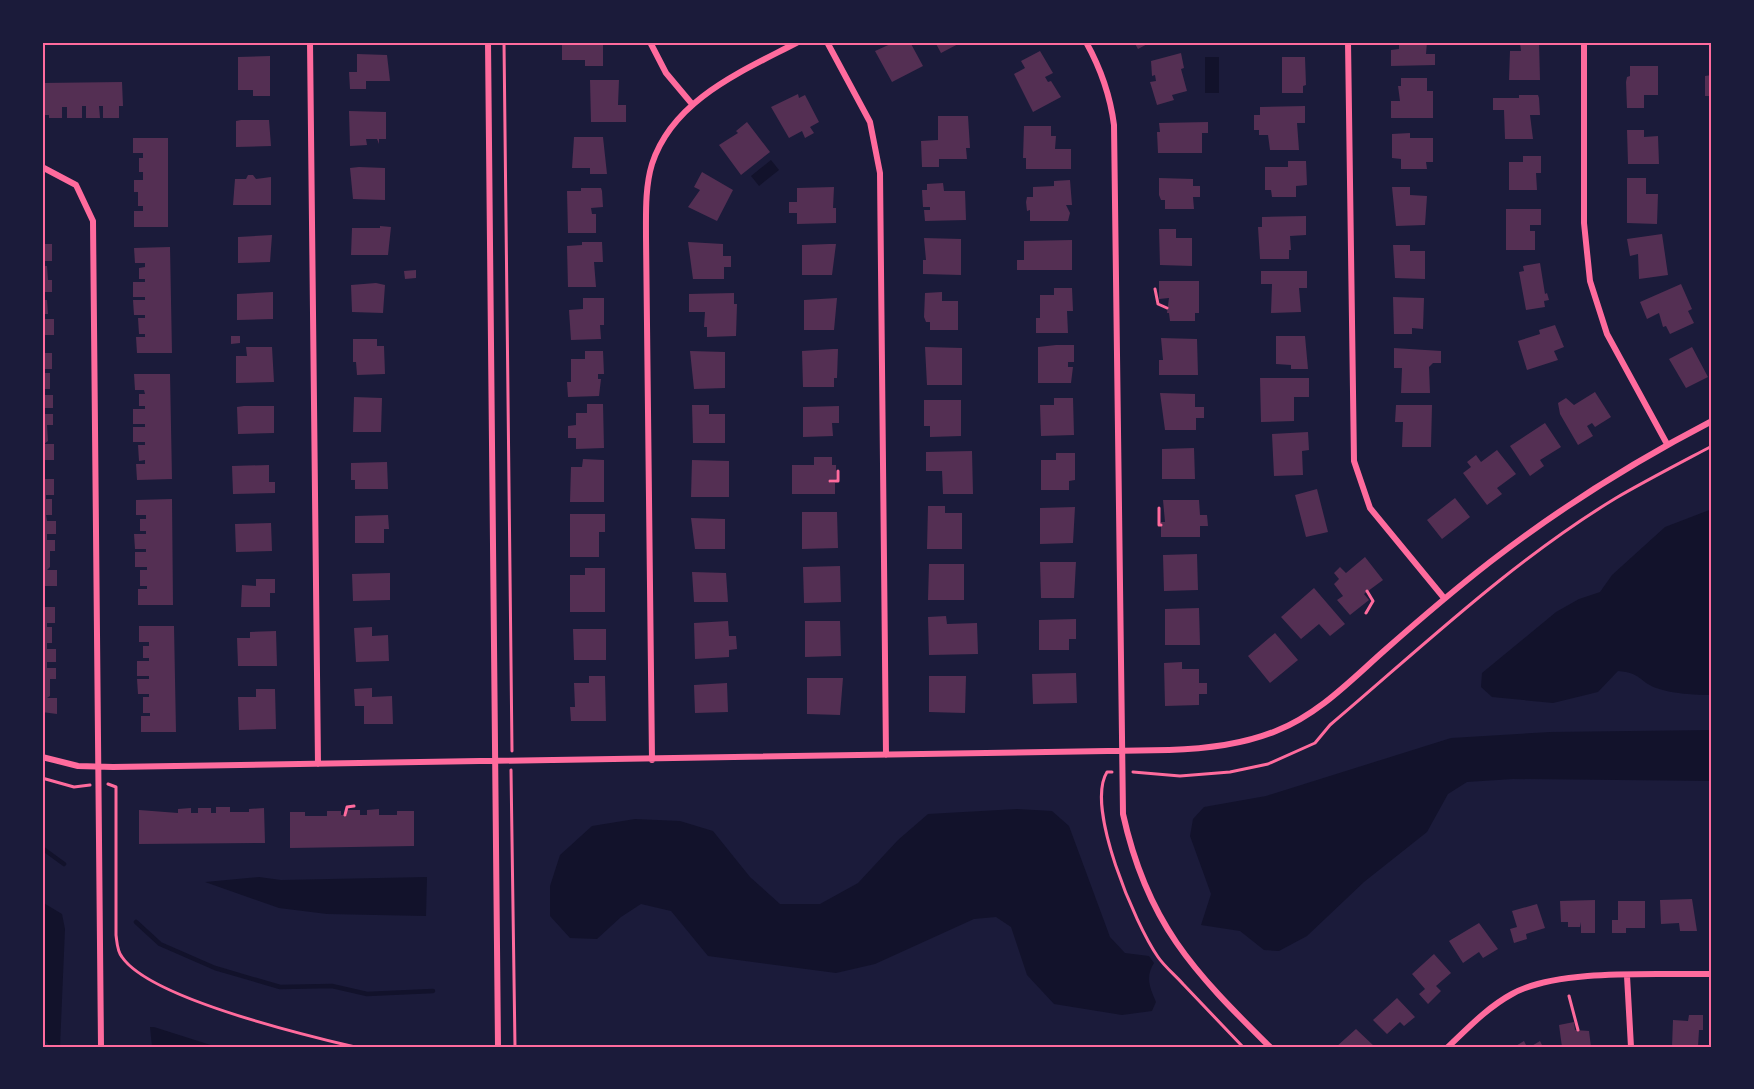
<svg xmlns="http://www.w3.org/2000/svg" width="1754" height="1089" font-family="'Titillium Web',sans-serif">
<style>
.water{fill:#12122b}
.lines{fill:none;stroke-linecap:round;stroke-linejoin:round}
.stream{stroke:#12122b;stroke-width:4.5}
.building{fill:#542f53}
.path{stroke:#ff6b9d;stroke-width:3}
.minor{stroke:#ff6b9d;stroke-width:6}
.neatline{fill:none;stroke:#ff6b9d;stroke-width:2}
</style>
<rect width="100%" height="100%" fill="#1b1b3a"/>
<path class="water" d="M1205 57H1219V93H1205Z
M771 160 779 170 759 186 751 176Z
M1712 509V695C1693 695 1674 694 1656 688 1638 681 1642 673 1618 671L1598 692 1553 703 1492 697 1481 687 1482 673 1556 612 1579 599 1600 592 1612 575 1665 527Z
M1712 730V781L1513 779 1467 782 1448 794 1427 832 1364 882 1307 936 1279 951 1264 950 1240 931 1201 925 1211 894 1190 836 1193 819 1204 807 1266 796 1451 738 1550 732Z
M1017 809 1052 811 1069 826 1110 937 1125 953 1149 956 1154 963C1145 977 1150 988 1156 1002L1152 1011 1122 1015 1054 1004 1027 975 1011 927 996 917 974 919 875 964 836 973 708 956 671 911 641 904 621 917 597 939 570 938 550 916V886L560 855 592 826 635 819 680 821 713 831 750 877 780 904H820L858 883 898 840 928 814Z
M259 877 281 880 427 877 426 916 327 914 279 908 205 882Z
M42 902 62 914 65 929 60 1047H50L42 1035Z
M150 1027H154L217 1047H152Z"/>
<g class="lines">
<path class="stream" d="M42 848 64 864
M136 922 160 944 215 968 280 987 332 986 367 994 433 991"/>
</g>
<path class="building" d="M562 42H603V66H585V60H562Z
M895 42H910L923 66 892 82 875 51Z
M935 42H962L941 53Z
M1134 42H1151L1138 49Z
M1399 42H1427L1426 54H1435V65L1391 66V50L1399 49Z
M1520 43H1539L1540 80H1509L1510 51H1521Z
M1040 51 1053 73 1045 77 1048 82 1051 81 1061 97 1033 112 1014 74 1025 68 1021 61Z
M1181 53 1184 68 1181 69 1187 91 1172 95 1174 100 1157 105 1150 82 1156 81 1155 75 1152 76 1151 61Z
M357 54 387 55 390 81H366V89H350L349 72H357Z
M270 56V96H253V90H238V57Z
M1282 57H1305L1306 85 1303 86V93H1282Z
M1630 66H1658V95H1644V108H1627L1626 82 1627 77 1630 76Z
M1712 75V110H1710L1709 96H1705V76Z
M1401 78H1427V91H1433V118H1391V101H1400L1398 86H1401Z
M590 80H619L618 105H626V122H591Z
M122 82 123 106H119V118H103V106H99L100 118H86V106H82V118H67V107H62V118H49V115H42V83Z
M798 94 799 98 805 95 819 122 810 127 814 133 805 138 802 131 789 138 771 107Z
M1519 95H1538L1539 98 1540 115H1530L1533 139H1505L1504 110H1493V98H1519Z
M1305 106V123H1297L1299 150H1270L1268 135H1259V130H1254V115H1260V107Z
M349 111 386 112V139H379V144L377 139H366L367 145 350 146Z
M938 116H968L970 148H966L967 159H939V167H922L921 141 938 140Z
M241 120H269L271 146 236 147V121Z
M747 122 770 152 741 175 719 145 738 133 736 131Z
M1208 122V133H1202V153H1158L1157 132H1160L1159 123Z
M1024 126H1051V136H1056L1055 149H1071V169H1026V158H1023Z
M1627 130H1644V137L1658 136 1659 164H1628Z
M1410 133V138H1433V162H1426L1427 169H1401V159L1392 158V134Z
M574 137H603L607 174H590V168H572Z
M133 138H168V227H134V211H143V206H138V192H134V180H143V172H139V158H143V153H133Z
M1523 156H1541V173H1536L1537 190H1509V162H1523Z
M1288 161H1306L1307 185 1296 186V197H1272L1271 190H1265V167H1288Z
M359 167 385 168V200L353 199 350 168Z
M702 172 733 190 717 221 688 207 700 190 694 187Z
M248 175H253L256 179 271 177V205H233L235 179H246Z
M1159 178 1193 179V186H1200V197H1193L1194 209H1165V200H1161L1159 195Z
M1627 178H1646V194H1658L1657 224 1627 223Z
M1070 180 1072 205H1066L1070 213 1068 221H1030V210L1027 211 1026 202 1027 197H1033V187L1054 186V181Z
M943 183 944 191H965L966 220 925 221 924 210H930V207H923L922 190H927V184Z
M834 187 833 208H836V223L797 224V213H789V202H797V188Z
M1392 187H1410V195L1427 196 1425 225 1396 226Z
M581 188H601L602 191 603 207 591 208 592 214H596V233H568L567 191H581Z
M1506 209H1541V225H1530V231H1535V250H1506Z
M1306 216V235L1290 236 1291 250H1289V259H1260L1258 227H1262V217Z
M380 226 391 227 388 255H351L352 228H380Z
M1159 229H1176V238H1192V266L1160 265Z
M1662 234 1668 275 1639 279 1638 254 1630 256 1627 239Z
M272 235 270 262 238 263V237Z
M924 238 961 239V275L923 274V260H926Z
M1072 240V270H1017V260H1024V241Z
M582 242H602L603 262H594L596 287H568L567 246 582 245Z
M688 242 723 244V256H731V267H724V279H693Z
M42 244H52V261H42Z
M829 244H836L832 275H802V245Z
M1393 245H1410V251H1425V279L1395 278Z
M170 247 172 353H137L136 337H145V334H139L138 318H145V315H134L133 300H145V297H133V282H145V279H139V268L145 267V263H135L134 248Z
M1540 263 1545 294 1547 293 1549 300 1544 301 1545 307 1526 310 1519 272 1524 271 1523 266Z
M42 266H47L48 280H52V292H42Z
M416 270V278L405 279 404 271Z
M1261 271H1307V288H1299L1301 312 1271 313 1272 284H1261Z
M1159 281H1199V313H1195V321H1170L1169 313H1167L1169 298 1159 299Z
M376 283 385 285 383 313 352 312 351 285Z
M1681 284 1692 309 1688 311 1694 323 1670 334 1666 326 1663 327 1659 313 1647 319 1640 302Z
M1054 288H1072L1073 311H1067L1068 333H1036V318H1040V295H1054Z
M273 292V319L237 320V294Z
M942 292V301H958V330H930V322H926L924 317 925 293Z
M734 293V304H737L736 336 707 337V327H704L705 312H689V294Z
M1393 297 1424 298 1423 329 1412 328V334H1394Z
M583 298H604V325H600L601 339 571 340 569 310 583 309Z
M837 298 834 330H804V300Z
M42 300H47L48 314H42Z
M42 319H54V335H42Z
M1555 325 1564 347 1554 351 1558 360 1527 370 1518 341 1540 334 1539 330Z
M231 336H240V343L231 344Z
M1276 336H1305L1308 369H1291V365L1276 364Z
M1161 338 1197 339 1198 375H1159V360H1163Z
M353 339H377V346H384L385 374 357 375 356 362H353Z
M1056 345H1074V362H1068V367H1073L1071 383H1038V347Z
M246 347H272L274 382 236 383V356H247Z
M925 347 962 348V385H927Z
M1692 347 1708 377 1686 388 1669 359Z
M1394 348 1441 351V363H1433L1429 367 1430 393H1401L1402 368H1394Z
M833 349H838L837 378H834V387H803L802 351Z
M585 351H603L604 374H598V379H601L599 396 568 397 567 382H571V359H585Z
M690 351 725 352V388L694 389Z
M42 353H52V369H42Z
M42 373H50V389H42Z
M134 374H170L172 479 137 480 136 464H145V460L139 461 138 445H145V442H133V427H145V424H133V409H145V406H139V394H145L144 390H135Z
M1260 378H1309V397H1294V421L1261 422Z
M1595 392 1611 417 1595 427 1592 423 1587 426 1593 436 1578 445 1560 414 1558 403 1566 398 1574 405Z
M1160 393 1195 394V407H1204V418H1196V430H1165Z
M42 395H53V408H44V414H53V425H47L48 441 44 444H54V460H42Z
M354 397 382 398 381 432H353Z
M1054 398H1073L1074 435 1041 436 1040 405H1054Z
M924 400H961V436L930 437V426H924Z
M587 404H603L604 448 576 449V438H568V426L576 425V413H587Z
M692 405H709V414H725V443H693Z
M1396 405H1432L1431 447H1402L1403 422H1395Z
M244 406H274V433L238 434 237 407Z
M839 406V423H832L833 436 803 437V407Z
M1545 423 1561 447 1540 460 1544 466 1530 476 1510 446Z
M1308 432 1309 450 1302 451 1303 475 1274 476 1272 434Z
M1194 448 1195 479H1162V449Z
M1497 450 1516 474 1497 488 1502 494 1487 505 1463 473 1471 467 1467 462 1476 455 1481 462Z
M972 451 973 494H943L942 471H926V452Z
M1056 453H1075V480L1069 481V490H1041V460H1056Z
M814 457H832V465H836V479H830V483H835V494H792V465H814Z
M583 459 604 460V502H570L571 467H582Z
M692 460 729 461V497H691Z
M387 462 388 489H355V480H351V463Z
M269 465V482H275V493L233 494 232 466Z
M42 479H54V495H46V499H52V515H46L47 521H56V534H47V540H55V551H50V567L47 570H57V586H44L42 584Z
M1317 489 1328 532 1306 537 1295 495Z
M1455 498 1470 517 1442 539 1427 520Z
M172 499 173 605H138V589H147V586H140V570H147V567H135V552H146V549H135L134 534H146V531H140V519H146V515H136V500Z
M1163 500H1199L1200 515H1207L1208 526H1200V537H1161V522H1165Z
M928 506H945V513H962V549H927Z
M1075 507 1073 543 1040 544V508Z
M802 512H837L838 548 802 549Z
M570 514H605V532H599V557H570Z
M388 515 389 529H384V543H355V516Z
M691 518 725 519V549H695Z
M271 523 272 551 236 552 235 524Z
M1197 554 1198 590 1164 591 1163 555Z
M1365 557 1383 580 1364 594 1369 600 1350 615 1337 600 1343 596 1334 584 1339 579 1334 573 1340 567 1346 573Z
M1040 562H1076L1074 598H1041Z
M929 564H964V600H928Z
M840 566 841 602 804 603 803 567Z
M585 568H605V612H570V575H585Z
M692 572 726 573 728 602H694Z
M390 573V600L353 601 352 574Z
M256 579H275V593H270V607H241L242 585 256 586Z
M1314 588 1345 624 1330 636 1319 624 1301 639 1281 617Z
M42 607H55V623H47V627H52V643H47V649H56V662H47V668H56V679H50V696L47 698H57V714L42 712Z
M1199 608 1200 645H1165V609Z
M946 616 947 624 977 623 978 654 929 655 928 617Z
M1076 619V639H1069V650H1039V620Z
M728 621 729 636H736L737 649 729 650V657L695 659 694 623Z
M805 621H840L841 656 805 657Z
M139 626H174L176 732H141V716H150V713H143V697H149V694H138L137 679H149V676H137V661H149V658H143V646H149V642H139Z
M372 627V636L388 635 389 661 356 662 354 628Z
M573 629H606V660H574Z
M276 631 277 666H238L237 638H250V632Z
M1275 633 1298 660 1270 683 1248 656Z
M1182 662V669H1199V683H1207V694H1199V705L1165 706 1164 663Z
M1076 673 1077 703 1033 704 1032 674Z
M589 676H605L606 721H571L570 707H575L574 683H589Z
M929 676H966L965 713 929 712Z
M807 678H843L840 715 807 714Z
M727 683 728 712 695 713 694 685Z
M372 688V697L392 696 393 724H364V706H355L354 689Z
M256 689H275L276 729 239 730 238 697H256Z
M216 807H230V812H249V809L264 808 265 843 139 844V810L178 813V809L191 808V813H198V808H211V813H216Z
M379 809V815H397V811H414V846L290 848V812H305V816H327V811H341V815H347V810H360V815H367V810Z
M1692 899 1697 931H1680L1679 923 1661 924 1660 900Z
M1595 900V933H1581V922L1580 927H1568V922H1561L1560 901Z
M1618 901H1645V928H1626V933H1612V920H1618Z
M1537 904 1545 928 1526 934 1527 939 1514 943 1510 929 1517 927 1512 911Z
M1479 923 1498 949 1483 958 1479 952 1463 963 1449 941Z
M1434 954 1451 973 1436 986 1441 991 1428 1004 1419 994 1425 989 1412 974Z
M1397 998 1415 1017 1404 1026 1400 1022 1387 1034 1373 1020Z
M1689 1015H1703V1030H1699L1698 1047H1672L1673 1020 1688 1021Z
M1574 1022 1575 1030 1589 1031 1591 1047H1562L1559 1025Z
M1356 1029 1375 1047H1336Z
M1524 1041 1527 1047H1514Z
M1540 1041 1543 1047H1530Z"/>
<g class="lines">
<path class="path" d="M504 42 512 751
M1155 289 1158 304 1167 308
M830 481H838V471
M1159 508V525H1161
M1366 613 1373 601 1367 591
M511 770 515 1047
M1112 772H1107C1085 807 1135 924 1158 957 1164 966 1175 975 1183 984 1203 1005 1223 1026 1243 1047
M1133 772 1180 776 1230 772 1268 764 1315 743 1330 725C1422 647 1512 561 1616 498 1647 480 1680 463 1712 446
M42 778 74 787 90 785
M108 784 116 787V935C117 942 117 951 122 957 150 998 304 1035 355 1047
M345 815 347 807 354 806
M1569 996 1578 1030"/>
<path class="minor" d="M310 42 318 764
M488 42 498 1047
M650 42 666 73 692 104
M827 42 870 122 880 173 886 755
M1086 42C1101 69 1110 94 1114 125L1123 814C1147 923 1193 971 1270 1047
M1348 42 1354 461 1370 508 1444 598
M1584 42V223L1590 281 1607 334 1667 444
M42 167 76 185 93 221 101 1047
M42 757 78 766 113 767 1169 750C1206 749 1242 745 1276 731 1319 714 1351 680 1385 650 1419 620 1454 590 1490 562 1560 508 1633 462 1712 421
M652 760 646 237C646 213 645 187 652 164 673 99 743 71 798 42
M1627 976 1631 1047
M1448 1047C1468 1028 1488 1007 1512 994 1558 968 1657 975 1712 974"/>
</g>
<rect width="1754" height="1089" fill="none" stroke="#1b1b3a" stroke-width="87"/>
<rect x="44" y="44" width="1666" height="1002" class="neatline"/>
</svg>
